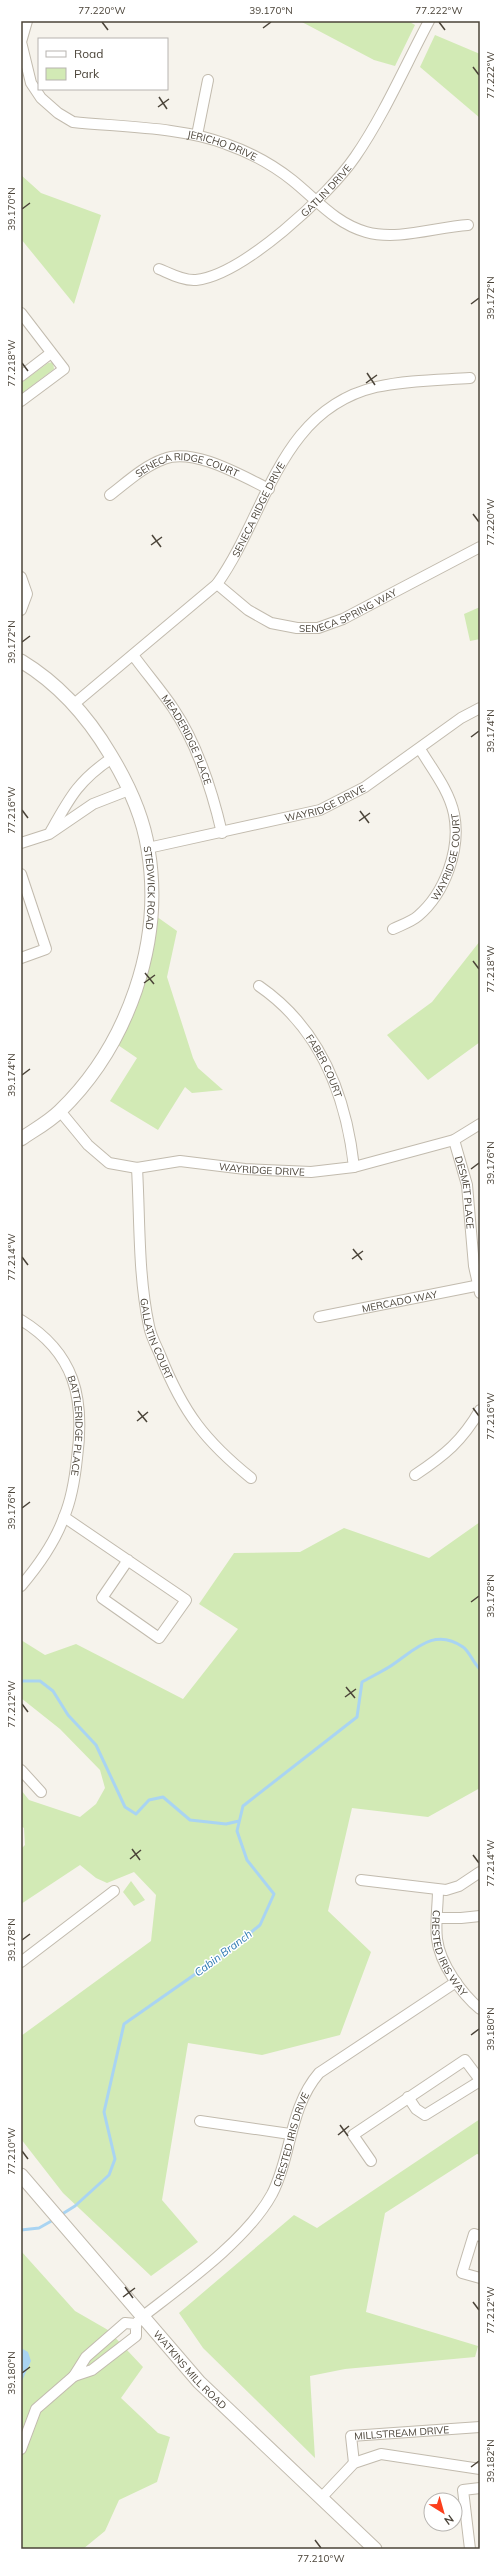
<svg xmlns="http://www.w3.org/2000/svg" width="501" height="2570" font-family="Mulish,sans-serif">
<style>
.green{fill:#d2eab5}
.water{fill:#a9d4f2}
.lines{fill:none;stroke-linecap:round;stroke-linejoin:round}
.stream{stroke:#a9d4f2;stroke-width:3}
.minor-casing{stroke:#c2bbae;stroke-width:12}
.tertiary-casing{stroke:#c2bbae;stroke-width:15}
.minor{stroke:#fff;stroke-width:10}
.tertiary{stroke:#fff;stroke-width:13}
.ticks{fill:none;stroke:#4b4439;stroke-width:1.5}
.labels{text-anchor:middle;stroke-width:3;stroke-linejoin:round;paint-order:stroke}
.street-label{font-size:10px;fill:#4b4439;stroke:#fff}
.water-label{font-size:11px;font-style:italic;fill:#2e7ab2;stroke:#fff}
.neatline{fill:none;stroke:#4b4439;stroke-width:1.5}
.ticks-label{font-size:10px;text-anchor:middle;fill:#4b4439}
</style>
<rect width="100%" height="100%" fill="#f6f3ec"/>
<path class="green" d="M300 21H408L415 25 395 66 374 60Z
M435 35 480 54V118L420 67Z
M21 175 41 193 101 215 74 304 21 239Z
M53 362 54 369 21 394V383L48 363Z
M480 607V639L470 641 464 614Z
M153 914 177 931 167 977 193 1058 198 1068 223 1090 192 1093 185 1087 158 1130 110 1101 137 1058 112 1041 127 1014Z
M480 941V1042L428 1080 387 1035 432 1002Z
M480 1522V1788L428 1817 352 1808 328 1911 371 1952 340 2035 262 2055 188 2043 162 2200 198 2242 151 2276 63 2193 21 2139V2036L151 1941 156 1895 134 1872 107 1883 96 1878 80 1865 21 1904V1849L25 1845 24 1828 21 1826V1790L29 1800 80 1817 96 1804 105 1788 100 1770 60 1729 21 1698V1640L45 1655 76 1644 183 1699 238 1629 199 1604 234 1553 300 1552 344 1528 429 1558Z
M131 1881 145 1900 134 1906 123 1892Z
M480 2119V2155L477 2154 385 2213 366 2312 478 2346 475 2357 345 2369 310 2376 315 2458 203 2348 179 2313 294 2215 317 2228Z
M21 2251 75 2311 108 2330 143 2367 121 2398 158 2433 170 2437 157 2482 119 2500 105 2531 83 2549H21Z"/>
<path class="water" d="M21 2348 28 2352 31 2361 21 2383Z"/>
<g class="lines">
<path class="stream" d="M21 1681H40L53 1691 68 1715 96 1745 125 1807 136 1814 149 1800 163 1797 190 1820 226 1824 239 1821
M59 2216 75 2206 109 2175 115 2159 104 2112 124 2024 224 1954 260 1925 274 1894 247 1860 237 1831 243 1806 357 1717 362 1682C371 1677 381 1672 389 1667 413 1652 433 1626 463 1647 470 1652 473 1663 480 1669
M21 2230 39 2228 55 2219"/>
<g class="minor-casing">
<g id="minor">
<path id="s1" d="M27 21 21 42 31 83 41 98 58 113 73 122C121 127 182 127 226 144 249 152 273 165 292 180 317 200 335 223 366 232 398 241 436 227 468 225"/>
<path d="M197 135 208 80"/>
<path id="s2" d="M159 269C171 274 184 281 196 280 243 275 329 195 355 157 384 115 405 66 429 21"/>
<path d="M21 313 64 369 21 401"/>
<path d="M21 376 51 353"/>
<path id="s3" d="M110 495C127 482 144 466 164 459 193 447 242 476 269 489"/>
<path d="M21 577 27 594 21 610"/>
<path id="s4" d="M217 584 248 610 271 623 297 628H318L343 619 480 547"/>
<path id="s5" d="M133 655C146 673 161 690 173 708 198 745 212 790 222 833"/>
<path id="s6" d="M74 704 217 584C267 514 279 410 376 387 407 380 439 380 470 378"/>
<path d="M51 831C70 797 79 780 112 758"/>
<path d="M21 843 49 834 93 804 129 790"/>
<path id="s7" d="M148 848 320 810 365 787 461 718 480 708"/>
<path d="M21 874 46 949 21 958"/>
<path id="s8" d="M393 929C401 925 411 922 418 916 445 893 461 849 454 814 449 790 432 769 420 749"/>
<path id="s9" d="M259 986C320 1028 346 1095 354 1167"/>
<path id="s10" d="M60 1111 88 1145 109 1163 137 1168 180 1161 245 1169 311 1172 354 1167 454 1140 480 1124"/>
<path id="s11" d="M454 1140 467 1185 474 1266 480 1293"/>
<path id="s12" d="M137 1168C140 1220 138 1275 149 1326 151 1337 157 1347 161 1357 183 1412 205 1441 251 1478"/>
<path id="s13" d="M319 1317 480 1285"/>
<path id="s14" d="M21 1320C75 1353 85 1398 77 1458 75 1478 72 1498 64 1517 55 1542 38 1566 21 1586"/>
<path d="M415 1475C445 1455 462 1441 480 1410"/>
<path d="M64 1517 186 1600 159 1638 102 1598 128 1560"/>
<path d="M21 1770 41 1792"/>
<path d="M361 1880 446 1890 459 1886 480 1872"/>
<path id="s15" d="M438 1890C438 1906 435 1923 437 1939 440 1964 462 1994 480 2009"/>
<path d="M438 1918H461L480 1916"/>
<path d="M21 1962 114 1891"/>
<path d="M408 2097 416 2109 425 2115 480 2081"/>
<path d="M200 2121 290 2134"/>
<path d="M371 2161 353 2135 465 2060 480 2080"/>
<path d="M480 2236 474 2234 462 2273 480 2278"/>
<path id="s16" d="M136 2324 125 2323 86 2357 74 2376 92 2370 136 2336V2324L142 2317C183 2285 247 2240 272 2194 292 2155 289 2108 319 2073L456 1982"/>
<path d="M21 2449 36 2409 74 2376"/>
<path id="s17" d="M354 2463 351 2436 480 2427"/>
<path d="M321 2498 354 2463 381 2454 480 2469"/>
<path d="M470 2549 463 2490 480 2488"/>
</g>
</g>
<g class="tertiary-casing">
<g id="tertiary">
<path id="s18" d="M21 661C59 684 88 717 110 754 127 782 143 816 148 849 164 942 128 1045 60 1111 49 1122 34 1130 21 1139"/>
<path id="s19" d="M21 2175 199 2382 375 2549"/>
</g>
</g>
<use href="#minor" class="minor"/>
<use href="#tertiary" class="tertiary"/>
</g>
<path class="ticks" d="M102 22 108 30M439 22 445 30M263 28 271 22M473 67 479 75M159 97 167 109M158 107 169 99M22 209 30 203M471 304 479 298M22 363 28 371M367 373 375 385M366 383 377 375M473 514 479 522M152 535 161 547M151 545 162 537M22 642 30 636M471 737 479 731M22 810 28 818M360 811 369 823M359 821 370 813M473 961 479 969M145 973 154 984M144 983 155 975M22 1075 30 1069M471 1169 479 1163M353 1249 362 1260M22 1257 28 1265M352 1259 363 1251M473 1408 479 1416M138 1411 147 1422M137 1421 148 1412M22 1508 30 1502M471 1602 479 1596M346 1687 355 1698M345 1697 356 1689M22 1704 28 1712M132 1849 140 1860M473 1855 479 1863M130 1859 141 1850M22 1940 30 1934M471 2035 479 2029M340 2125 348 2136M338 2135 349 2126M22 2151 28 2159M125 2287 133 2298M123 2297 135 2288M473 2302 479 2310M22 2373 30 2367M471 2467 479 2461M315 2540 321 2548"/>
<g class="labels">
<g class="street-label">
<text dy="4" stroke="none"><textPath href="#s1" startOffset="274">JERICHO DRIVE</textPath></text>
<text dy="4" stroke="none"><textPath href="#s2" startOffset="199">GATLIN DRIVE</textPath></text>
<text dy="4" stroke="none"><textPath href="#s3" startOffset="88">SENECA RIDGE COURT</textPath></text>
<text dy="4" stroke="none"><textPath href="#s6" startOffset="272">SENECA RIDGE DRIVE</textPath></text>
<text dy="4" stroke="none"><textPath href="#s4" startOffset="148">SENECA SPRING WAY</textPath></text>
<text dy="4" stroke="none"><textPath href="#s5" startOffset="101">MEADERIDGE PLACE</textPath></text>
<text dy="4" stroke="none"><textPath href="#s7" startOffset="183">WAYRIDGE DRIVE</textPath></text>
<text dy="4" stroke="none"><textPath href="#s8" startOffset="96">WAYRIDGE COURT</textPath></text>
<text dy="4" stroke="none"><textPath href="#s18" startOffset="272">STEDWICK ROAD</textPath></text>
<text dy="4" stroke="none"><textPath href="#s9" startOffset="105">FABER COURT</textPath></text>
<text dy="4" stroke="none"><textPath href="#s10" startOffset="226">WAYRIDGE DRIVE</textPath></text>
<text dy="4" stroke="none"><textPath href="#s11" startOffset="54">DESMET PLACE</textPath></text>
<text dy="4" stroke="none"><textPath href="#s13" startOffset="82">MERCADO WAY</textPath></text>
<text dy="4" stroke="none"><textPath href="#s12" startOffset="173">GALLATIN COURT</textPath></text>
<text dy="4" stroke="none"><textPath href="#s14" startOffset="127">BATTLERIDGE PLACE</textPath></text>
<text dy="4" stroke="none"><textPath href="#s15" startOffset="66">CRESTED IRIS WAY</textPath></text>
<text dy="4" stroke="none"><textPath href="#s16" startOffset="419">CRESTED IRIS DRIVE</textPath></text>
<text dy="4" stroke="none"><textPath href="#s19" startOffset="258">WATKINS MILL ROAD</textPath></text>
<text dy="4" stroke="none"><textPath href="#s17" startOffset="78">MILLSTREAM DRIVE</textPath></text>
</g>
<g class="water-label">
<text transform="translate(223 1953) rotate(-37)" y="4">Cabin Branch</text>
</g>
</g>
<rect width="501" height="2570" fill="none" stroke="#ffffff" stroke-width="44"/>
<rect x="38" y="38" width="130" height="52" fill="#ffffff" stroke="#b7b4b0"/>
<rect x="46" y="51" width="20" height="6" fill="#ffffff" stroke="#b7b4b0"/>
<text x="74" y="58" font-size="12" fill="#4b4439">Road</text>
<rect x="46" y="68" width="20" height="12" fill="#d2eab5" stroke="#b7b4b0"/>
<text x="74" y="78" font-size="12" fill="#4b4439">Park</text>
<g transform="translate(443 2512) rotate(143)"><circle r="19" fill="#ffffff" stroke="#b7b4b0"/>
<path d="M0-3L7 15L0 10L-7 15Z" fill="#fc3f1d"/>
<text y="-6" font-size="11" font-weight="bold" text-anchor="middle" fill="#4b4439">N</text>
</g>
<rect x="22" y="22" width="457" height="2526" class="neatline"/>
<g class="ticks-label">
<text x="102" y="14">77.220°W</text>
<text x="271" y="14">39.170°N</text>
<text x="439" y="14">77.222°W</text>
<text transform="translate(490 75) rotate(-90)" y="4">77.222°W</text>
<text transform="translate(11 209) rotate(-90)" y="4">39.170°N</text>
<text transform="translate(490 298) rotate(-90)" y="4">39.172°N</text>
<text transform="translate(11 363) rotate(-90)" y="4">77.218°W</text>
<text transform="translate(490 522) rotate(-90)" y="4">77.220°W</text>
<text transform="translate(11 642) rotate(-90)" y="4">39.172°N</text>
<text transform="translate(490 731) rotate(-90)" y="4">39.174°N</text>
<text transform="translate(11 810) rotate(-90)" y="4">77.216°W</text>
<text transform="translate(490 969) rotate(-90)" y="4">77.218°W</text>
<text transform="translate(11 1075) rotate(-90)" y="4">39.174°N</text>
<text transform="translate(490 1163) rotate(-90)" y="4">39.176°N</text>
<text transform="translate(11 1257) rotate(-90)" y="4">77.214°W</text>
<text transform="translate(490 1416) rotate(-90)" y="4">77.216°W</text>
<text transform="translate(11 1508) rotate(-90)" y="4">39.176°N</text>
<text transform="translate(490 1596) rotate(-90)" y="4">39.178°N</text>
<text transform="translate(11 1704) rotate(-90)" y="4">77.212°W</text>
<text transform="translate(490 1863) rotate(-90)" y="4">77.214°W</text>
<text transform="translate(11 1940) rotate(-90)" y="4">39.178°N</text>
<text transform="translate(490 2029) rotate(-90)" y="4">39.180°N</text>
<text transform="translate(11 2151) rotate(-90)" y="4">77.210°W</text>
<text transform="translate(490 2310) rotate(-90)" y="4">77.212°W</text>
<text transform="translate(11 2373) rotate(-90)" y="4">39.180°N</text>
<text transform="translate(490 2461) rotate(-90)" y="4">39.182°N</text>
<text x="321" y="2562">77.210°W</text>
</g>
</svg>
